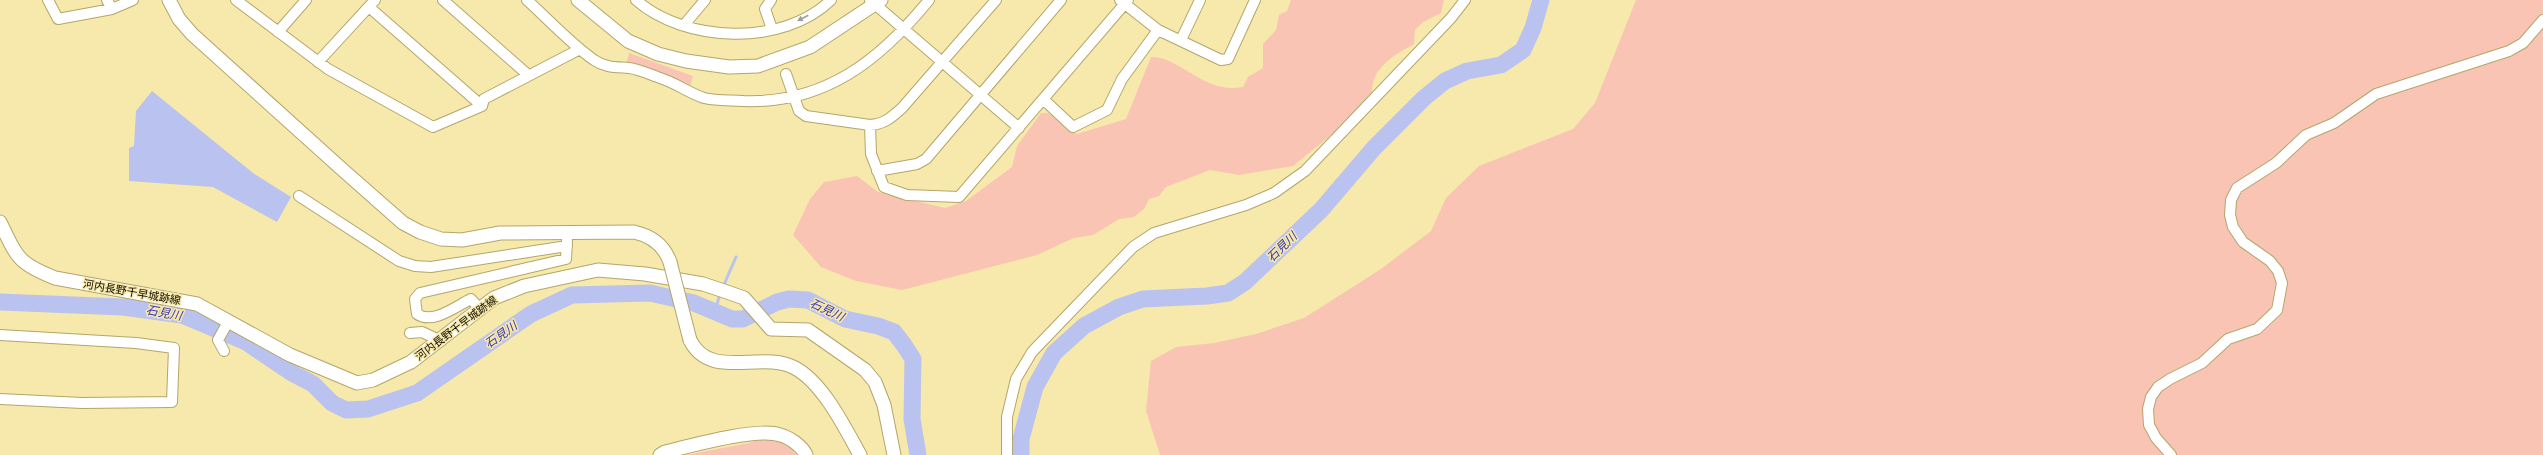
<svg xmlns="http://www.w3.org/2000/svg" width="2543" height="455" font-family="Commissioner,'Noto Sans JP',sans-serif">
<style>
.green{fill:#fac4b4}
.water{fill:#bac2ef}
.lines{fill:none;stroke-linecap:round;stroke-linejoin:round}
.stream{stroke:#bac2ef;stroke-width:3}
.river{stroke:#bac2ef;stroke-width:17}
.street-casing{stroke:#b3a66a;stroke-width:12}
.secondary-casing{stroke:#b3a66a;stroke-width:15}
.street{stroke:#fff;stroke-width:10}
.secondary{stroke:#fff;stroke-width:13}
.secondary-bridge-casing{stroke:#b3a66a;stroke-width:15;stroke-linecap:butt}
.secondary-bridge{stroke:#fff;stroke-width:13}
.oneway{fill:#9f9d99}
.labels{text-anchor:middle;stroke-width:3;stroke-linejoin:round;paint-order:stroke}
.street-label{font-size:11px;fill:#100b00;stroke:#f6e9ab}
.water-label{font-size:12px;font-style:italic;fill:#3b33b0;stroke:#f6e9ab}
</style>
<rect width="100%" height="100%" fill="#f6e9ab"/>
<path class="green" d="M1291 0H1444L1441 13 1423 22 1415 30 1414 44C1393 56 1370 68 1372 96L1358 113 1293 166 1239 175 1210 170 1166 187 1159 196 1149 199 1144 209 1134 217 1119 219 1093 235 1074 238 1037 255 902 290 856 281 821 267 793 235 810 199 824 182 857 176 878 192 945 208 966 201 1012 167 1017 146 1041 113H1048L1077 134 1126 119 1151 57C1181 57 1205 95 1243 87L1248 77 1263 68V44L1276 30 1279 15 1287 11Z
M1636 0H2543V455H1160L1146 411 1151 361 1176 347 1214 343 1256 334 1304 318 1381 269 1431 231 1446 198 1479 166 1573 129 1595 103Z
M629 53 693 76 689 89 626 65Z
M766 437 783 441 797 455H686L749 443Z"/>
<path class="water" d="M152 91 253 173 291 197 277 222 213 187 129 181V148L134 146 136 111Z"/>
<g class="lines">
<path class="stream" d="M723 287 736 257
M715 311 720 294"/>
<path class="river" d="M0 302 123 307 182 315 246 342 292 373 313 384 332 403 346 410 368 409 417 393 531 314 572 295 650 293 694 303 732 319H743L777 302 789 299 808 300 845 319 878 326 894 332 904 345 913 359 912 419 918 455
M1021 455V439L1035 387 1054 353 1084 326 1119 307 1143 299 1207 296 1228 293 1245 282 1321 210 1374 148 1424 98 1445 81 1467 71 1501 65 1523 50 1533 28 1541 0"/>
<g class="street-casing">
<path id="street" d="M48 0 58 19 112 9 133 0
M107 0 112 9
M236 0 328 69 433 127 482 106
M443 0 527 74
M527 0C549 20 570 43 594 60 606 68 616 67 629 68 639 69 651 75 660 78 676 83 689 93 704 98 716 101 731 100 744 101 825 104 880 60 929 0
M636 0C685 43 783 47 831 0
M771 0 765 9 772 29
M870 0 1019 128
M1120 0 1158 30 1221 60 1228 59 1255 0
M369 7 482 106
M684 25 705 0
M278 32 306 0
M1181 40 1200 0
M318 62 375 0
M786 74 799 111 806 116 870 125C884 124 891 118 902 108L996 0
M1043 99 1073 127 1107 110 1122 79 1158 30
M482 106 484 99 580 49
M870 125 871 154 884 187 907 195 959 197 1128 0
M877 171 917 164 926 159 1061 0
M299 196 399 261 415 266 431 267 567 246
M480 309 471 299C456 306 433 325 417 314L415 299 420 293 566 259 567 240
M410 333 422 332 441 341
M0 335 136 343 174 348 172 402 82 403 0 399
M224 351 218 340 228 322
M1007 455V417L1016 379 1032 352 1133 247 1154 233 1246 205 1274 193 1305 171 1451 18 1465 0
M2171 455 2156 438 2149 425 2148 409 2151 397 2158 387 2170 379 2202 363 2228 339 2257 329 2277 310 2282 283 2278 271 2270 261 2243 242 2233 227 2230 215 2231 200 2237 188 2276 163 2306 135 2334 123 2376 94 2509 51 2523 43 2543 20"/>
</g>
<g class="secondary-casing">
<path id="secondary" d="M169 0 179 19 192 34 344 171 403 223 420 232 441 239 462 240 500 233 634 232C652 236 664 245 670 262
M578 0 628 41 658 54 686 61 729 67 758 66 810 47 881 0
M0 222C17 257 17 263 55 278L197 304 290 355 357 383 373 380 411 362 494 298 524 286 598 270 645 274 703 284 727 292 744 298 771 329 808 330 865 370 875 382 884 405 894 455
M690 340C710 381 761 350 795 368 823 383 845 428 860 455
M660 455 665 452C690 446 758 427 780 435 789 437 802 446 806 455"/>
</g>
<use href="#street" class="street"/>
<use href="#secondary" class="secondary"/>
<g class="secondary-bridge-casing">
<path id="secondary-bridge" d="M670 262 690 340"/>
</g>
<use href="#secondary-bridge" class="secondary-bridge"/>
</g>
<defs><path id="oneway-solid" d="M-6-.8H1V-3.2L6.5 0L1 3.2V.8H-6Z"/></defs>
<use class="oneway" href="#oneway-solid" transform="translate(803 18) rotate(153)"/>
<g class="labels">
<g class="street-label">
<text transform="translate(132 292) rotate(10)" y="4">河内長野千早城跡線</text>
<text transform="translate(456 328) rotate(-37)" y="4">河内長野千早城跡線</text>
</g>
<g class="water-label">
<text transform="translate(1282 247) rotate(-44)" y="4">石見川</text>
<text transform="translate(827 310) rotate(25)" y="4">石見川</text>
<text transform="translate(164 313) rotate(10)" y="4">石見川</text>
<text transform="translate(501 335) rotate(-35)" y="4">石見川</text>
</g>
</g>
</svg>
